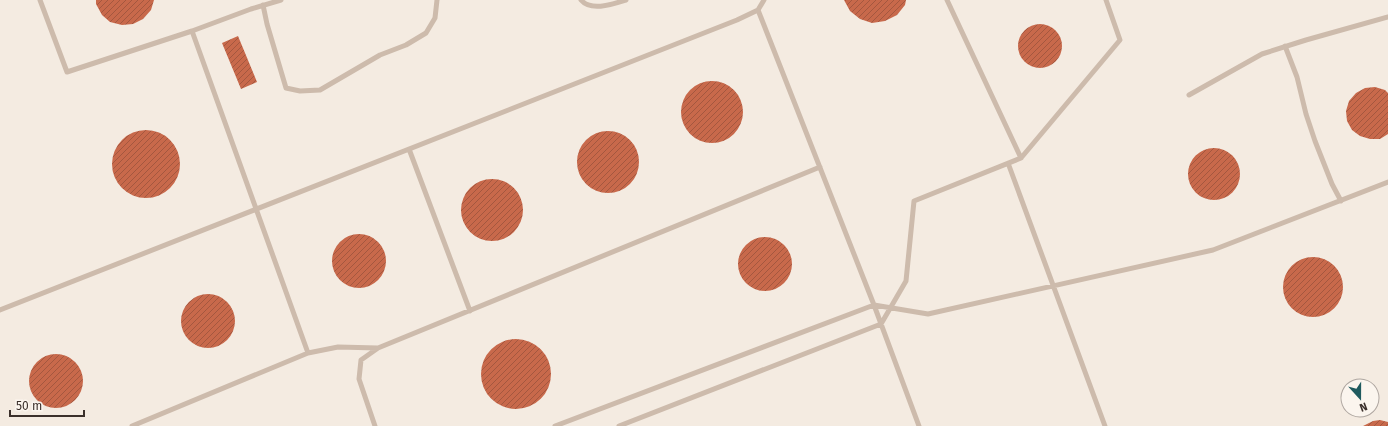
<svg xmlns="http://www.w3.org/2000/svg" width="1388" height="426" font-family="'Fira Sans',sans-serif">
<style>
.building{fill:url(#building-hatch)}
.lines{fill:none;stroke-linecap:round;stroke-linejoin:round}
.service{stroke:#cdbbac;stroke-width:5}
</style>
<defs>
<pattern id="building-hatch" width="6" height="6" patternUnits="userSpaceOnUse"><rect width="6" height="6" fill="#c8694b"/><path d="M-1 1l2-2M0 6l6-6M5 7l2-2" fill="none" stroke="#a4573f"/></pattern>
</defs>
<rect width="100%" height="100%" fill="#f4ebe1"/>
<path class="building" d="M96 0H154L151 10 143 19 133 24 122 25 110 22 102 15 96 4Z
M844 0H906L905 5 897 15 885 21 872 23 860 19 850 11Z
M1018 46a22 22 0 1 1 44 0a22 22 0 1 1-44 0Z
M238 36 257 82 241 89 222 43Z
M681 112a31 31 0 1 1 62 0a31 31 0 1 1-62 0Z
M1375 87 1385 90 1388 93V134L1380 139H1370L1360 136 1352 130 1347 121 1346 111 1349 101 1356 93 1365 88Z
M112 164a34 34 0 1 1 68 0a34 34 0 1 1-68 0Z
M577 162a31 31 0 1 1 62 0a31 31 0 1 1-62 0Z
M1188 174a26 26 0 1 1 52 0a26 26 0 1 1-52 0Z
M461 210a31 31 0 1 1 62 0a31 31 0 1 1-62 0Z
M332 261a27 27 0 1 1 54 0a27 27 0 1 1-54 0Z
M738 264a27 27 0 1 1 54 0a27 27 0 1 1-54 0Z
M1283 287a30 30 0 1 1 60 0a30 30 0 1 1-60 0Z
M181 321a27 27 0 1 1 54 0a27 27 0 1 1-54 0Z
M481 374a35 35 0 1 1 70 0a35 35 0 1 1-70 0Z
M29 381a27 27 0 1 1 54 0a27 27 0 1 1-54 0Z
M1380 420 1388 422V426H1363L1373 421Z"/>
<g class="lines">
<path class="service" d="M40 0 67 72 192 31 308 353
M581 0C591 12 613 4 626 0
M947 0 1021 158
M263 5 267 24 286 88 300 91 320 90 380 55 406 45 426 33 435 18 437 0
M758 10 874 305 919 426
M192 31 251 9 281 0
M1285 46 1297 77 1306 114 1315 141 1332 184 1341 201
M1189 95 1262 54 1306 40 1388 17
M409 149 470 311
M1008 163 1105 426
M0 310 737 20 758 10 764 0
M132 426 308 353 338 347 378 348
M375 426 359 379 361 360 378 348 820 167
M555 426 874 305 928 314 1213 250 1388 182
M619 426 881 324 906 281 914 201 1021 158 1120 40 1106 0"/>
</g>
<g transform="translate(1360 398) rotate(159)"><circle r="19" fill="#fbf5ee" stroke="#aea6a0"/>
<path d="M0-3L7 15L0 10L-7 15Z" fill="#1f5a5e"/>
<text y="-6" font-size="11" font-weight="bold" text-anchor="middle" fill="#3b302b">N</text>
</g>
<path d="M10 410v6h74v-6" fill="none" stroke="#3b302b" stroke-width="2"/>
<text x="16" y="410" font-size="12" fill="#3b302b" stroke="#fbf5ee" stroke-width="3" paint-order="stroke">50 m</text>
</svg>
